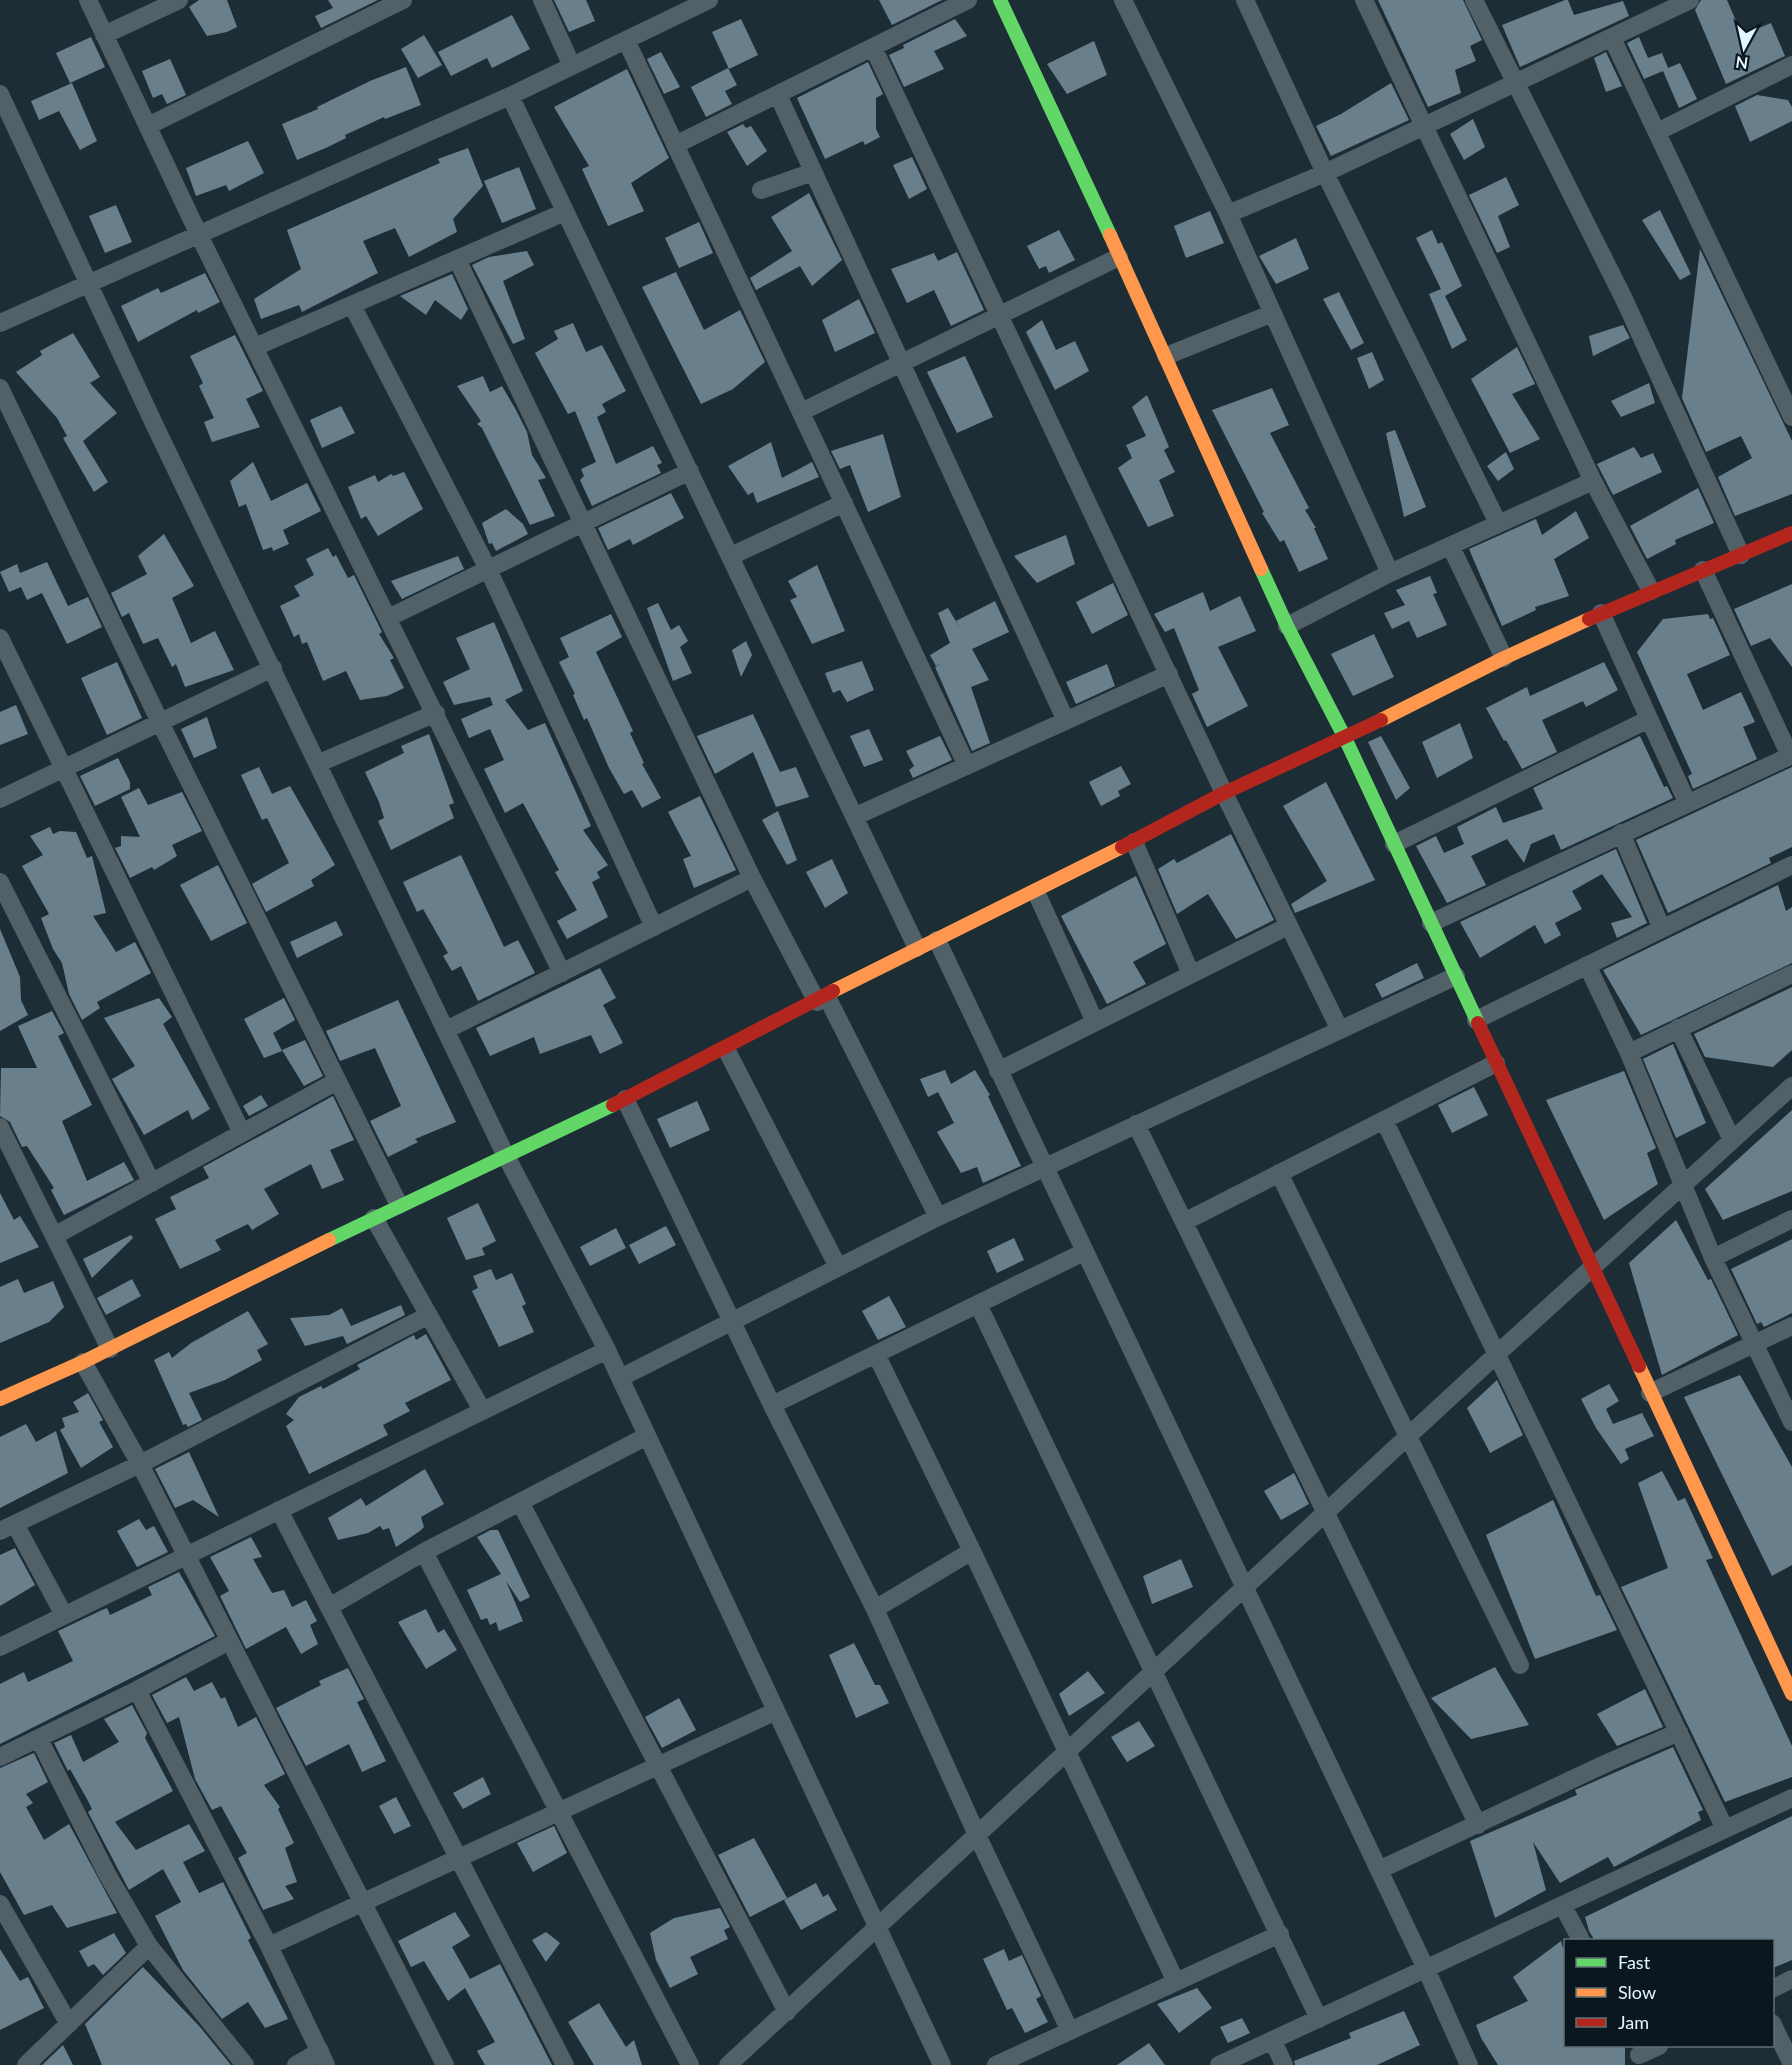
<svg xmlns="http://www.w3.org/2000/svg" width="1792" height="2065" font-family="Lato,sans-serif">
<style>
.building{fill:#69808c}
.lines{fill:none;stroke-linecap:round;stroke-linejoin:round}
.street{stroke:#526067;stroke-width:18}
.fast{stroke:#63d668;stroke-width:14}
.slow{stroke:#ff974d;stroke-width:14}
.jam{stroke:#b3261e;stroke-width:14}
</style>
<rect width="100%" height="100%" fill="#1c2d36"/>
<path class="building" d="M199 0H227L237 27 227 32 207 36 189 7Z
M328 0H378L321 28 315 16 333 8Z
M554 0H586L595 21 569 32Z
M879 0H942L892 25Z
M1378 0H1463L1482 40 1470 46 1476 61 1455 70 1461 93 1428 107Z
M1565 0H1568L1574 15 1623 1 1629 16 1520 67 1502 25Z
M1701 0H1727L1742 35 1771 23 1785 56 1726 84 1695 10Z
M512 15 530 49 492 68 487 58 451 76 438 52Z
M741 19 758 55 729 69 712 32Z
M955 19 967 36 934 51 944 69 904 87 889 55 904 48 903 45Z
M424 35 442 65 418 78 401 49Z
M91 37 105 67 70 83 56 53Z
M1639 37 1648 58 1662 53 1668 68 1680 63 1697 99 1679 108 1663 71 1644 79 1627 43Z
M1094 41 1107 75 1067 94 1047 64Z
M661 52 680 87 664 94 647 59Z
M1606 52 1622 86 1606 92 1594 58Z
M170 59 186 95 167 104 162 94 153 98 142 71Z
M868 62 883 94 876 98V129L880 137 865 145 863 141 825 159 797 98Z
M406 67 421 105 385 119 384 117 345 135 346 138 328 147 297 160 282 124 318 109 317 107 370 81Z
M728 68 737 85 725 91 732 104 706 117 691 87Z
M627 69 669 158 631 183 644 211 608 226 582 169 589 166 554 107Z
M72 83 97 141 80 150 59 111 39 120 31 101Z
M1391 83 1409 120 1331 156 1316 126 1341 114Z
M1757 95 1788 100 1792 107V121L1750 142 1735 106Z
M1473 119 1485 147 1464 160 1450 134Z
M743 124 746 128 751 126 767 151 747 166 727 132Z
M248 141 264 173 229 191 226 185 196 196 186 168Z
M468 148 483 186 453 219 457 232 409 257 395 228 363 241 378 273 302 312 299 305 261 319 254 299 301 269 287 230 440 163 438 159Z
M912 157 927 189 909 199 893 165Z
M519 167 536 209 502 223 484 181Z
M1506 177 1519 205 1498 216 1510 247 1497 253 1469 195Z
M809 193 842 260 812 286 800 266 756 290 750 278 792 251 771 217Z
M116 205 132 242 105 253 89 216Z
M1660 210 1691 274 1680 280 1642 220Z
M1210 211 1224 243 1186 258 1174 226Z
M699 222 713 253 679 268 665 238Z
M1059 230 1075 260 1049 273 1046 266 1039 269 1027 246Z
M1432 230 1438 244 1442 242 1462 286 1445 296 1467 340 1452 349 1429 294 1441 289 1416 238Z
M1296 238 1309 269 1276 284 1259 256Z
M1700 249 1792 441V494L1735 516 1718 477 1752 458 1741 436 1706 452 1682 398Z
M527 251 534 265 503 281 525 339 513 344 472 265 489 257Z
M957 252 984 310 951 326 934 290 907 303 891 269 934 253 938 261Z
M676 272 704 330 740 310 765 362 733 389 701 404 642 287Z
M205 273 220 302 198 313 197 310 138 342 121 306 158 288 161 293Z
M452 274 468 309 461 320 435 300 426 315 400 296Z
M1339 292 1364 343 1351 350 1323 299Z
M859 299 875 333 835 352 822 320Z
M1042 320 1056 350 1075 341 1089 371 1055 390 1026 332Z
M573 323 586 352 602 345 626 391 602 404 606 412 597 417 616 464 653 446 662 463 657 465 661 473 592 506 580 480 584 476 581 469 596 462 575 411 568 414 535 353 558 339 554 331Z
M1623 325 1630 338 1593 356 1589 336Z
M73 333 100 377 90 383 117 413 83 441 108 482 94 492 63 438 67 436 57 418 16 372 42 355 40 351Z
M235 335 263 391 246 399 260 427 212 442 204 422 214 418 199 386 203 383 190 356Z
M1517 347 1535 384 1512 394 1540 439 1510 453 1471 379Z
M1372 352 1384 380 1369 389 1357 358Z
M965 356 993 417 957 433 927 372Z
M483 376 490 392 502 386 516 410 527 432 532 455 546 478 538 480 555 516 530 525 482 428 477 424 481 421 457 386Z
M1649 383 1655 403 1621 417 1611 401Z
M1272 388 1289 425 1270 433 1309 508 1305 510 1316 528H1314L1328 559 1299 572 1284 540 1280 542 1262 513 1264 512 1212 410Z
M1147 395 1169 447 1164 450 1175 472 1159 480 1174 516 1148 527 1118 468 1132 458 1126 445 1146 436 1132 407Z
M341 406 355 433 322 448 310 420Z
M1395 430 1426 507 1404 517 1386 433Z
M883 434 901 497 868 512 850 465 840 469 831 451Z
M771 442 782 478 812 462 819 477 757 503 753 492 748 495 728 466Z
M1634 447 1641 458 1653 453 1662 472 1613 495 1597 464Z
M1506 452 1514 469 1498 481 1487 466Z
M253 462 271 501 307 483 321 511 283 530 289 544 273 551 272 547 263 550 246 504 239 507 230 481Z
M404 472 423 509 378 536 366 516 361 519 348 487 375 475 378 482 391 474 393 476Z
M1698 488 1714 523 1675 540 1676 544 1647 559 1630 526Z
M671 493 684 518 633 545 630 539 608 550 598 528Z
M506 509 523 524 528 534 496 551 492 543 489 544 482 523Z
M1576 511 1589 538 1554 559 1569 596 1535 607 1536 610 1502 626 1469 549 1536 519 1542 535Z
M164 534 194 586 172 598 191 643 215 631 234 670 185 687 176 664 172 667 158 638 143 644 129 613 122 617 111 593 147 574 138 556Z
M1066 535 1075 564 1037 583 1014 556Z
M328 548 333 557 336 555 348 578 354 575 382 632 379 634 394 658 390 660 404 688 387 696 360 700 346 671 323 681 307 642 302 644 299 634 294 637 280 606 300 596 294 586 314 575 306 559Z
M458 556 464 569 402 599 391 581Z
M47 562 68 606 88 597 102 627 67 644 42 593 27 600 21 587 9 592 0 572 17 564 20 573Z
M817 565 845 631 812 644 790 600 797 597 788 581Z
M1430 576 1437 593 1433 594 1447 625 1417 638 1409 621 1392 629 1384 613 1405 605 1396 590Z
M1113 583 1128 615 1092 634 1076 602Z
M1792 584V667L1770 638 1751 646 1734 609Z
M1203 592 1210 611 1240 596 1256 631 1218 647 1248 706 1207 727 1192 694 1199 690 1174 628 1165 632 1154 614Z
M995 601 1009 632 972 649 989 680 971 687 990 743 972 751 935 667 941 664 936 666 930 655 950 643 938 613 948 608 964 635 956 621Z
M658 603 671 630 679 625 688 641 680 647 692 673 673 681 647 608Z
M611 614 622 637 596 652 633 731 630 733 644 763 642 764 661 798 642 808 632 790 624 794 609 768 587 718 584 720 573 695 575 694 559 662 569 657 560 638Z
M1708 614 1710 619 1713 618 1730 655 1687 674 1703 710 1741 692 1755 722 1743 727 1757 759 1693 789 1688 776 1692 774 1637 652 1663 619Z
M494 622 523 691 505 700 528 730 545 723 591 826 583 830 608 865 597 872 600 878 592 882 608 917 567 939 557 921 577 910 555 872 559 870 523 803 505 813 484 769 504 760 490 729 469 738 461 719 493 705 490 697 454 705 443 682 470 669 456 638Z
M1374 634 1394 677 1353 696 1331 654Z
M746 641 752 655 741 677 732 650Z
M862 661 874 690 847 702 840 690 833 693 825 673Z
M117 662 142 718 107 735 81 678Z
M1604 662 1618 690 1586 707 1583 701 1542 720 1557 752 1522 769 1506 740 1504 741 1486 708 1527 687 1530 696Z
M1107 664 1115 686 1076 704 1066 682Z
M16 705 28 734 0 745V712Z
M753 714 780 772 796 767 809 797 776 807 753 752 715 774 697 736Z
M207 717 217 748 194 758 181 729Z
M1460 723 1473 758 1437 778 1422 742Z
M869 729 883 760 864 767 850 736Z
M429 734 454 803 449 805 454 818 391 850 378 821 384 818 379 802 365 772 404 753 401 746Z
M940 736 952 760 913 778 909 770 914 766 906 751Z
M1381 736 1410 788 1396 800 1368 742Z
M1640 736 1664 787 1667 786 1673 798 1561 850 1554 834 1531 844 1524 863 1507 839 1471 856 1486 885 1447 903 1416 846 1436 836 1444 853 1464 844 1457 827 1496 807 1503 823 1543 809 1533 788Z
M118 758 130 782V789L95 806 80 776Z
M1121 766 1131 784 1118 791 1120 796 1101 806 1089 782Z
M259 767 272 794 290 786 335 865 311 880 314 886 266 912 252 884 289 863 267 818 262 820 241 775Z
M1792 767V847L1769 858 1771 863 1668 913 1636 840Z
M1326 782 1375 880 1295 913 1291 904 1327 881 1283 806Z
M139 788 148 805 182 792 202 831 172 845 177 856 154 870 152 867 130 878 115 848 121 846V836L140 837 121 797Z
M700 796 736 870 694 888 683 859 691 856 668 812Z
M778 811 797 860 787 865 762 820Z
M50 827 53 834 60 831 76 832 87 858 92 856 106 913 93 916 116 952 135 942 151 973 97 1002 100 1008 82 1020 69 994 62 963 53 949 41 918 49 914 22 866 43 855 30 836Z
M1231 834 1274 920 1236 939 1208 894 1177 914 1158 869 1174 859 1177 863Z
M1616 849 1647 923 1617 938 1611 923 1632 917 1602 874 1572 891 1582 909 1555 923 1561 935 1545 944 1535 925 1480 958 1460 922Z
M461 855 504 947 518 940 535 973 478 1001 461 966 452 971 443 956 448 953 423 909 417 912 403 882Z
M832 859 848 893 825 908 806 872Z
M218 865 247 923 211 941 180 885Z
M1136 876 1166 944 1133 962 1146 984 1107 1004 1061 916Z
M1778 885 1786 911 1792 907V963L1641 1035 1603 970Z
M336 921 343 935 297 958 290 942Z
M0 929 20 977 21 1000 28 1015 0 1031Z
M1417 963 1424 978 1382 998 1375 984Z
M600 968 616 998 603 1005 623 1043 600 1054 591 1035 540 1054 534 1037 490 1056 476 1028Z
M1792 987V1050L1773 1067 1705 1057 1694 1034Z
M159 998 172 1017 163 1024 210 1109 192 1120 188 1110 144 1135 112 1079 135 1066 104 1018Z
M284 998 295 1020 273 1033 282 1051 264 1058 244 1019Z
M398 1000 456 1122 415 1139 418 1142 388 1157 370 1121 401 1106 375 1048 340 1061 326 1031Z
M52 1011 64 1033 58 1036 92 1105 62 1121 87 1181 124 1162 134 1180 64 1215 51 1190 54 1188 27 1146 22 1147 10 1122 0 1116 1 1068H37L18 1026Z
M305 1040 323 1076 304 1086 282 1050Z
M1673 1044 1706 1123 1676 1138 1643 1059Z
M945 1070 951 1084 975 1070 990 1095 988 1096 1021 1166 983 1183 977 1167 961 1173 937 1132 954 1123 938 1092 928 1097 920 1079Z
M1624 1071 1656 1148 1647 1153 1658 1184 1604 1220 1546 1100Z
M1474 1087 1488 1115 1452 1133 1438 1105Z
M261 1095 268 1106 249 1116 243 1106Z
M333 1096 354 1140 330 1150 344 1180 322 1189 311 1164 264 1189 279 1214 252 1230 248 1224 215 1240 221 1250 180 1269 155 1219 176 1209 170 1197 209 1178 203 1167Z
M697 1101 710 1130 670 1148 657 1119Z
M1792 1110V1191L1723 1220 1705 1189Z
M0 1193 14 1220 20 1216 39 1247 0 1263Z
M478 1203 496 1241 482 1248 485 1255 466 1260 447 1218Z
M1676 1220 1708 1280 1711 1279 1738 1335 1662 1375 1629 1263Z
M666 1226 676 1245 639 1264 629 1245Z
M616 1228 626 1248 590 1266 580 1247Z
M131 1235 133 1238 92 1278 83 1259Z
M1014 1238 1024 1260 997 1273 987 1251Z
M1792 1239V1313L1764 1327 1761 1322 1757 1324 1731 1269Z
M491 1269 496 1280 512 1273 526 1304 522 1306 534 1332 499 1347 472 1291 478 1288 473 1276Z
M18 1279 24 1293 53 1281 64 1307 49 1322 0 1343V1287Z
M132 1279 141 1296 106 1315 97 1298Z
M889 1296 906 1327 878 1340 862 1311Z
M401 1305 405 1315 347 1344 343 1336 305 1346 290 1318 329 1315 342 1308 351 1326Z
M248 1311 268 1344 257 1350 262 1360 225 1380 189 1393 202 1420 188 1427 186 1424 183 1425 154 1360 169 1352 172 1358 191 1343Z
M426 1334 451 1380 405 1403 410 1411 383 1425 388 1435 309 1474 286 1426 294 1420 286 1414 299 1397 321 1386 323 1389 360 1369 357 1365 414 1335 416 1340Z
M1740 1375 1792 1467V1565L1772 1576 1684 1397Z
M1497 1380 1523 1435 1490 1453 1467 1408Z
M1609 1384 1619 1401 1606 1409 1613 1424 1642 1413 1654 1436 1625 1449 1629 1459 1621 1464 1596 1428 1581 1399Z
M88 1393 103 1420 99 1422 113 1447 81 1468 60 1430 65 1427 62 1418 79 1412 73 1402Z
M26 1424 36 1442 56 1431 68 1473 0 1508V1437Z
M189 1452 219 1517 193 1500 175 1508 155 1469Z
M425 1469 444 1504 421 1517 424 1527 420 1531 396 1547 389 1528 383 1530 380 1526 368 1533 338 1540 328 1518 361 1498 366 1506Z
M1662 1471 1678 1501 1685 1498 1713 1558 1706 1560 1792 1746V1777L1725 1802 1621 1587 1668 1568 1638 1483Z
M1294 1473 1309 1504 1281 1520 1264 1491Z
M1553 1500 1596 1596 1600 1595 1617 1630 1535 1659 1486 1535Z
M139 1519 146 1530 154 1526 168 1552 137 1567 117 1531Z
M491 1530H498L530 1597 520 1602 506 1581 523 1621 499 1631 496 1622 490 1625 487 1618 481 1620 467 1590 501 1574 477 1537Z
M251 1537 262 1557 253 1559 272 1593 284 1590 292 1607 306 1600 317 1621 310 1625 318 1644 301 1654 286 1627 246 1649 220 1596 229 1591 210 1557Z
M15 1548 35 1585 0 1606V1555Z
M1181 1559 1193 1587 1152 1604 1143 1576Z
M179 1572 215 1636 0 1744V1684L24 1672 28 1682 73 1661 58 1631 102 1610 107 1608 110 1615 152 1595 148 1587Z
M426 1609 438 1633 444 1629 457 1650 426 1669 398 1622Z
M854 1643 875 1685H880L889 1703 856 1718 829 1655Z
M1495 1667 1529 1725 1471 1739 1431 1698Z
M348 1668 364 1699 357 1702 386 1761 362 1772 349 1744 306 1766 276 1708 321 1685 319 1681Z
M1088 1671 1105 1693 1069 1716 1059 1694Z
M186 1677 194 1691 212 1682 221 1699 225 1697 238 1727 256 1717 285 1774 264 1785 280 1807 278 1809 294 1843 285 1848 297 1882 285 1886 294 1899 263 1910 238 1858 247 1853 221 1806 212 1810 195 1779 179 1717 167 1723 152 1695Z
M1645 1689 1663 1727 1617 1746 1597 1714Z
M679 1698 696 1730 662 1748 645 1717Z
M132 1705 147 1733 145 1738 173 1791 115 1822 136 1850 189 1824 205 1851 183 1862 199 1893 223 1882 251 1938 248 1940 288 2019 265 2028 248 2002 222 2019 183 1970 155 1916 181 1902 163 1869 129 1890 88 1812 92 1809 87 1799 70 1769 68 1771 54 1743 71 1735 83 1762 119 1742 104 1719Z
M1139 1721 1155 1746 1127 1762 1111 1737Z
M1673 1747 1703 1810 1698 1812 1701 1820 1614 1867 1608 1857 1560 1883 1533 1842 1546 1890 1495 1918 1470 1841 1577 1795 1575 1790Z
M34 1753 48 1782 26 1794 33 1803 26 1807 44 1840 69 1824 117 1913 67 1928 52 1905 24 1915 0 1872V1768Z
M483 1777 491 1794 463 1809 453 1793Z
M396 1797 411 1826 394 1834 379 1806Z
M1792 1816V1960L1773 1968V1941H1595L1589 1931 1585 1917Z
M554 1826 567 1853 533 1872 517 1843Z
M754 1838 787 1898 750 1917 718 1855Z
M816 1883 823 1897 828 1894 837 1910 801 1930 784 1900Z
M720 1908 730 1927 724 1930 728 1939 690 1957 698 1974 670 1988 656 1960 650 1933 674 1918Z
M455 1912 470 1936 452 1947 470 1979 500 1964 552 2065H485L477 2051 495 2042 465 1988 448 2001 424 1961 411 1967 398 1941Z
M546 1932 560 1943 546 1962 532 1940Z
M114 1933 126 1953 103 1975 94 1964 88 1967 79 1951Z
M1561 1941 1566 1958V2046H1625V2065H1498L1481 2038 1476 2025 1528 2001 1513 1977Z
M0 1949 20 1981 28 1977 44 2008 0 2030Z
M1004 1949 1009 1961 1022 1955 1041 1996 1036 1999 1048 2022 1025 2033 1012 2008 1007 2010 983 1959Z
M143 1967 200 2027 231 2065H102L85 2024Z
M1197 1988 1212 2008 1179 2033 1157 2004Z
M599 2003 626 2047 634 2040 642 2065H594L568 2022Z
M1404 2011 1420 2045 1377 2065H1295L1294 2061 1351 2038 1349 2033Z
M1242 2018 1250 2033 1228 2043 1220 2027Z
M1149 2043 1165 2065H1117Z
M63 2045 73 2065H42Z"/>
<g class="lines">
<path class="street" d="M88 0 199 235 562 973
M542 0 572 66
M1123 0 1228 214 1390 573
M1245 0 1325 173 1498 523
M1364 0 1593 481 1651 591
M1474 0 1624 299 1741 555
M104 35 179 0
M1612 38 1792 417
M626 40 967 766
M873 47 1224 793 1339 1028
M0 94 156 428 505 1154 607 1350 942 2065
M778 95 1066 721
M510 96 917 948
M148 126 403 0
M1657 132 1792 65
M675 145 968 0
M761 190 813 172
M1228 214 1325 173 1690 0
M457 259 752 878 817 1002
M352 305 488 569 654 927
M0 323 510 96 709 0
M255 347 565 212
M1166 356 1273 313
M0 388 160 722 399 1205
M801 412 1119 257
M1451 547 1504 658
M731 556 844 503
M1703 570 1790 756
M1601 613 1687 802
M390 617 690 471
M1287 626 1390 573 1593 481
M0 638 242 1133
M319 763 436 713
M0 799 273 668
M856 816 1169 674
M1621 833 1662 929
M1134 842 1191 974
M1394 844 1649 719
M0 882 152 1183
M1036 892 1095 1022
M1431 923 1792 755
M937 940 1426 1969 1469 2065
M1587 965 1629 1053 1713 1258 1792 1422
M827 997 938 1217
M1476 1020 1792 865
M1678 1028 1732 1140
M446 1030 752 878
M726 1049 838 1267
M1629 1053 1792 974
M998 1071 1288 926
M625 1099 772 1405 875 1609 977 1835 1070 2031
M1384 1120 1725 1829
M1136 1124 1478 1825
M0 1127 110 1349
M1279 1173 1520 1665
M374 1218 482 1410
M1184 1222 1496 1063
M54 1236 337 1081
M1713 1258 1792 1219
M978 1304 1319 2019
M876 1354 972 1551 1176 1982
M83 1362 140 1464 445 2065
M620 1378 938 1217 1456 976
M1650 1393 1792 1326
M772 1405 1084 1252
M520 1502 787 2012
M279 1510 565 2065
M15 1524 64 1615
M0 1531 140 1464 429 1315
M424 1552 690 2065
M329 1607 424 1552 647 1436
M875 1609 972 1551
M0 1647 607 1350
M137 1690 269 1946 326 2065
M39 1739 107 1874 149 1946 245 2065
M0 1757 137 1690 229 1641
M1379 1870 1607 1763 1679 1732
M0 1904 69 2024
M1563 1906 1581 1940
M269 1946 776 1711
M1772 1989 1792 1979
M1772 2023 1792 2064
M1273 2041 1284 2065
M1639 2055 1659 2046
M26 2065 149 1946
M296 2065 320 2051
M728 2065 1497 1354 1792 1086
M996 2065 1280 1934
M1219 2065 1792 1798"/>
<path class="fast" d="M1000 0 1110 235
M1261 569 1287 626 1345 738 1478 1023
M329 1240 613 1105"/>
<path class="slow" d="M1110 235 1261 569
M1381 720 1504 658 1589 619
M833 991 1122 847
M1639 1366 1792 1694
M0 1399 83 1362 329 1240"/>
<path class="jam" d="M1589 619 1792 533
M1122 847 1224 793 1381 720
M1478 1023 1639 1366
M613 1105 833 991"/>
</g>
<rect x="1564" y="1939" width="210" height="108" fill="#0a171e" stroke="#617078" stroke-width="1.5"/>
<rect x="1576" y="1958" width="30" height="9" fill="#63d668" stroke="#617078" stroke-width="1.5"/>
<text x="1618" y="1969" font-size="18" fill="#e3f5ff">Fast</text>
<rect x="1576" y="1988" width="30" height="9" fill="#ff974d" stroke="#617078" stroke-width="1.5"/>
<text x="1618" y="1999" font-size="18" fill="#e3f5ff">Slow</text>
<rect x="1576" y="2018" width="30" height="9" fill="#b3261e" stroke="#617078" stroke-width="1.5"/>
<text x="1618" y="2029" font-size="18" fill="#e3f5ff">Jam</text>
<g transform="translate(1744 48) rotate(188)" stroke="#0a171e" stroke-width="4.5" paint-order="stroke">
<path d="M0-4.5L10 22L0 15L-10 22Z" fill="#e3f5ff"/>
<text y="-9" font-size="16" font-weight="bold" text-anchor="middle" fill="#e3f5ff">N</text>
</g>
</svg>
